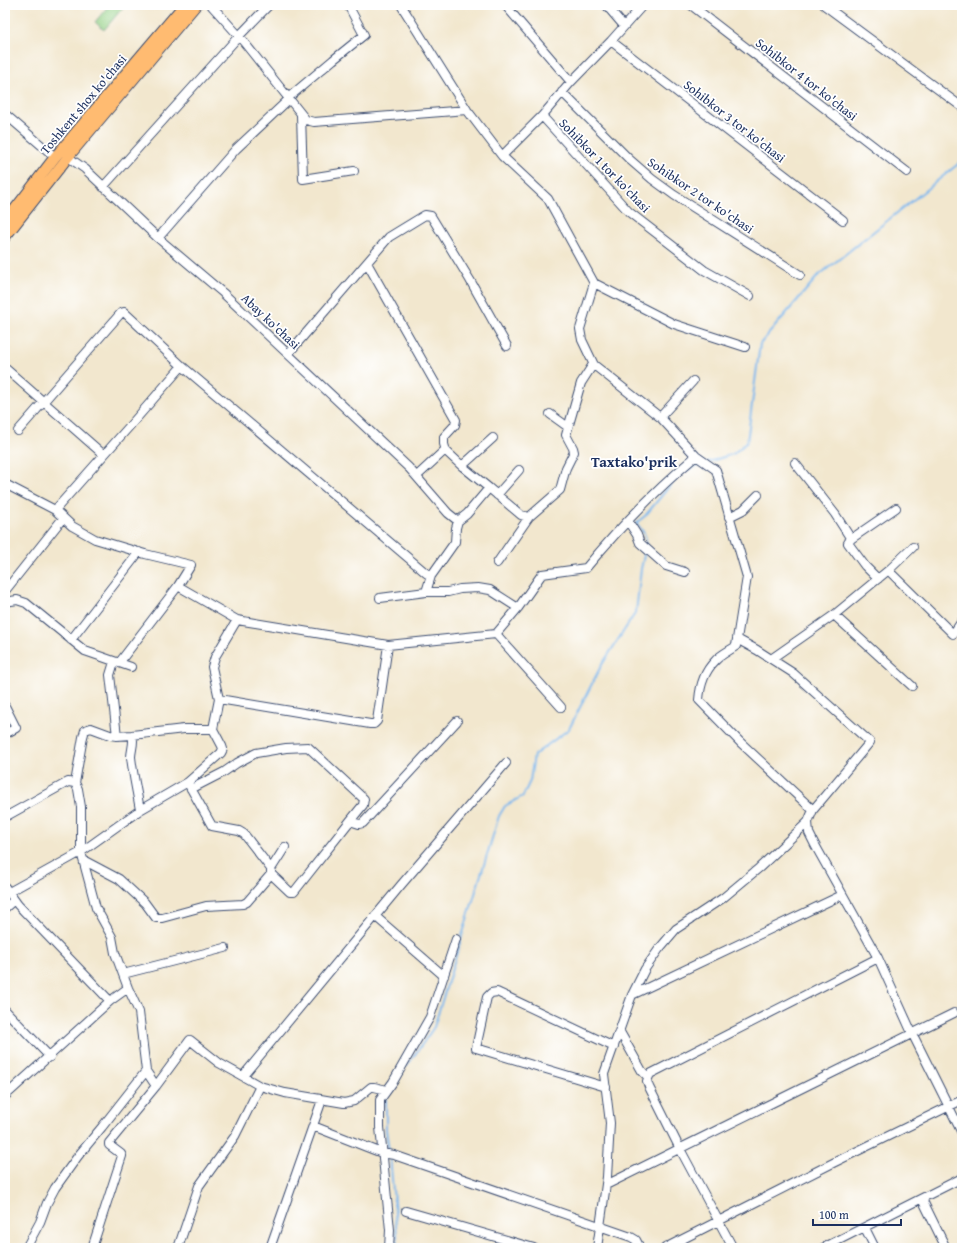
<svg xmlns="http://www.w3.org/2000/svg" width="967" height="1253" font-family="'Gentium Book Plus',serif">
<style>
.green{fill:#94d085;stroke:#588072}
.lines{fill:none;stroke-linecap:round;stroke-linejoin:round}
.stream{stroke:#7cb8ee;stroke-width:2}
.minor-casing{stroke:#3b4b6f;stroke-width:10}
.major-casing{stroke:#3b4b6f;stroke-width:12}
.minor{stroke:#fff;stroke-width:8}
.major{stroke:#ffbb71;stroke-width:10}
.labels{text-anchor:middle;stroke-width:3.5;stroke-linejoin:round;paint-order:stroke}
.street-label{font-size:13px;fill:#1b2f5e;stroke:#fff}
.quarter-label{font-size:15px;font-weight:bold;fill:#1b2f5e;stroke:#fff}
</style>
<rect width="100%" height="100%" fill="#fff"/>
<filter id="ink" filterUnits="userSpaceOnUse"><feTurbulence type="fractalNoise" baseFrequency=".025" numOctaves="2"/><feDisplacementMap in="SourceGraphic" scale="8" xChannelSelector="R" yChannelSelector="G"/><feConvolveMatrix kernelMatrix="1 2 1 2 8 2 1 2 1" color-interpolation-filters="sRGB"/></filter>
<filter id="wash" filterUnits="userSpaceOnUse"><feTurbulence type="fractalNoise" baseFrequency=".012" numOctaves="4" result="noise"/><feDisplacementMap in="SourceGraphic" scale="16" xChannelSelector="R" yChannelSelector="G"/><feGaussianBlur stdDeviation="0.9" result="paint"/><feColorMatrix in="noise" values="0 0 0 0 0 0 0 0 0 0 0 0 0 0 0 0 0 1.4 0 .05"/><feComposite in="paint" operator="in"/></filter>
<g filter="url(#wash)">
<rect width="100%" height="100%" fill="#f2e7ce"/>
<path class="green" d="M109 5H125L104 30 95 22Z"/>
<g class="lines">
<path class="stream" d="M708 462 733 454 747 442 760 344 818 276 962 161
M684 471 702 464
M646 545C648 536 641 529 636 523L645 516 676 478
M407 1066 434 1027 499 816 505 806 523 796 530 781 534 755 569 729 601 666 636 612 641 569 645 551
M386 1096V1130L389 1151
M390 1156 398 1248"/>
</g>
</g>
<g filter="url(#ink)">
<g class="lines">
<g class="minor-casing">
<path id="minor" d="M211 5 239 36 306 120 314 122 467 110
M401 5 467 110 502 156 548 199 594 283 580 329 582 340 594 365 661 418 696 456 716 470 747 577 737 639 757 650 793 673 870 742 813 810 808 822 759 868 723 898 676 929 659 949 645 969 632 995 604 1074 610 1123 607 1177 597 1248
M505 5 571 82
M606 5 624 26
M691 5 907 172
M824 5 962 107
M611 41 843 220
M562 92 629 159 652 179 674 195 800 275
M5 114 55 157
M301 115 303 179 354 171
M542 116 629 212 704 270 750 296
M502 156 542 116 571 82 611 41 643 5
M103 187 239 36 269 5
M158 238 236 149 286 102 288 98 333 60 364 35 348 5
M367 263 456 420 455 425 444 437V444L446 451 462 466 489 488
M594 283 674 324 745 347
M288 354 389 237 425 215 431 216 470 280 507 346
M5 368 104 455
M550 414 568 427
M661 418 662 415 693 381
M18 431 121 313 124 312 182 366 426 573 431 576 455 542 456 528 458 521 448 513 409 468 223 293 158 238 85 169 68 157
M795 463 835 514 851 539
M462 466 493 438
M417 476 445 450
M5 484 55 510 72 526 95 539 145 554 191 565 178 586 237 620 388 645 496 634 561 707
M497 495 519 470
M55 510 135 420 182 366
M729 517 743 510 758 495
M458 521 467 514 489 488 521 515 529 517
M628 521 637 535 640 543 666 566 685 572
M497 563 529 517 560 490 566 468 574 452 573 448 566 435 581 383 592 366 594 365
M891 568V573L953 634 962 621
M878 579 865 566 848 543 851 539 896 508
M5 591 63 518
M426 592 431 576
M380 598 426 592H448L460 589 478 588 490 590 518 608
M5 602 17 600 26 603 85 651 131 667
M834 615 912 686
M496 634 518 608 542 574 586 568C619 528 656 490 696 456
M737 639 736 646C729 651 720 655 715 661 705 671 700 686 699 700L740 742 813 810
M71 640 139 552
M771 659 834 615 891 568 913 547
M114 662 110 675 117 736
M119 663 178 586
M219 699 370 724H374L377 721 388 645
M5 706 16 728 5 734
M132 735C135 742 131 750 131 757 133 775 137 792 140 810
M189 785 212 826 239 831 244 834 271 869
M191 789 224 772 237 763 256 753 286 748 308 747 364 799 363 805 350 821 294 892H290L271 874
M5 817 68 782 75 783
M350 821 359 824 363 823 457 721
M808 822 809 833 815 845 878 958
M85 861 119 879 145 903 156 918H162L206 906 243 904 247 902 271 874V869L285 847
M5 887 18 905 110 1001
M9 892 81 852 140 810 188 782 221 753 223 749 222 746 213 729 219 699 212 667 215 657 237 620
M5 908 14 900
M375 916 444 976
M123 974 225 948
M632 995 842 895
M5 1010 50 1057
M620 1032 642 1071 648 1077
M243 1076 401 885 506 763
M156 1086 146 1071 139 1012 128 988 115 953 112 937 96 908 81 852V807L78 789 75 783 83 737 85 730 91 728 110 735 117 736 132 735 184 729H213
M606 1087 476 1048 487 997 491 993 497 992 614 1047
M5 1096 110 1001 128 988
M313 1126 382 1153 394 1155 631 1237 636 1240 640 1248
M606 1185 954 1013
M922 1199 946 1248
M406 1211 534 1248
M865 1228 875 1248
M26 1248 40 1222 47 1203 55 1188 78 1156 102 1127 146 1071
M92 1248 122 1156 121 1154 109 1145V1143L156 1086 190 1040 219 1063 260 1086 285 1093 344 1103 354 1101 371 1087H374L387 1090
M178 1248 199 1186 235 1136 260 1086
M270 1248 322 1100
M389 1248 390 1230 380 1127V1100L393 1082 430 1017 456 939
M665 1248 833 1163 962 1100
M733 1248 680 1149 649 1087 647 1081 650 1074 878 958 912 1033 962 1133
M823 1248 962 1178"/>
</g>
<g class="major-casing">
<path id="major" d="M5 222 55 157 184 5
M5 237 68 157 196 5"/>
</g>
<use href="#minor" class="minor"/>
<use href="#major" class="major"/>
</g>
</g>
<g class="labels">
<g class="street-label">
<text transform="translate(807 79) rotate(38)" y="5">Sohibkor 4 tor ko'chasi</text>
<text transform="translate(83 104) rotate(-50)" y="5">Toshkent shox ko'chasi</text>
<text transform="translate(735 121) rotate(38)" y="5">Sohibkor 3 tor ko'chasi</text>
<text transform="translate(605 165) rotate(46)" y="5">Sohibkor 1 tor ko'chasi</text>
<text transform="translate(701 195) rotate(34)" y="5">Sohibkor 2 tor ko'chasi</text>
<text transform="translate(271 321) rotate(43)" y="5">Abay ko'chasi</text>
</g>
<g class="quarter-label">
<text x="634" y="467">Taxtako'prik</text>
</g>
</g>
<rect width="967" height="1253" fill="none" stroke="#fff" stroke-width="20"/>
<path d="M813 1219v6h88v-6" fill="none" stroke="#1b2f5e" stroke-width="2"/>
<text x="819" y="1219" font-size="12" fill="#1b2f5e" stroke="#ffffff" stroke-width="3" paint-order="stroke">100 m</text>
</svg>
